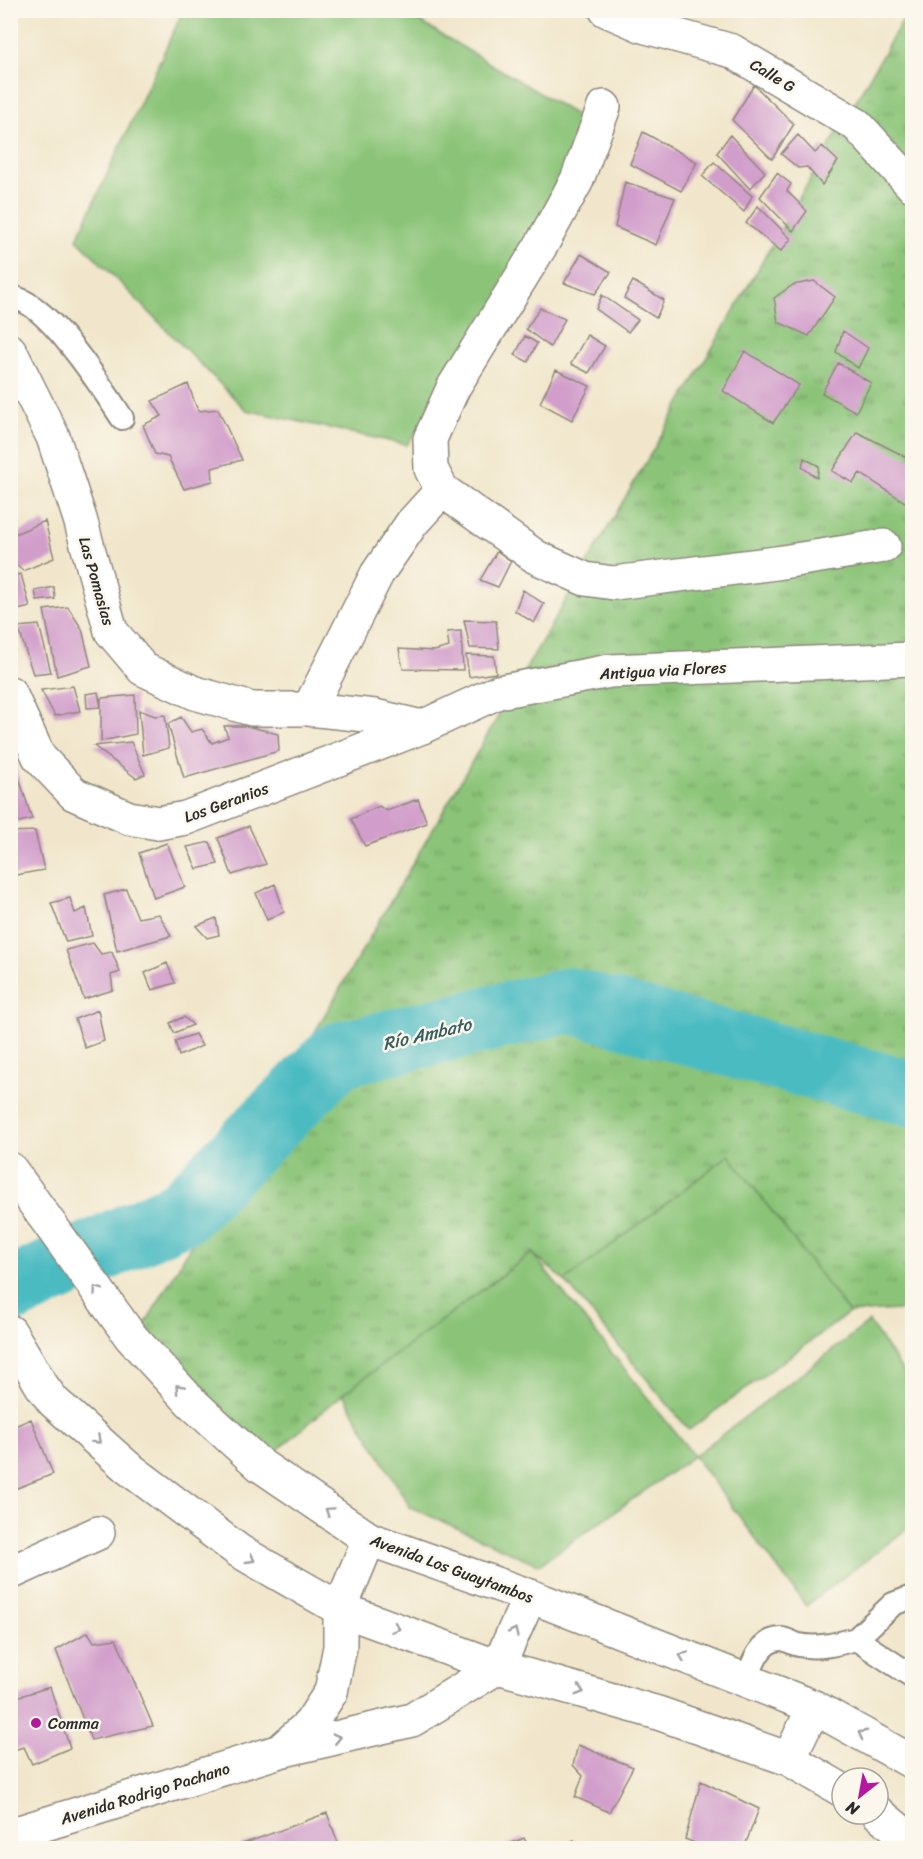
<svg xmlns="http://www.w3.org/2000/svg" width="923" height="1859" font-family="Sriracha,sans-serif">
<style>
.grass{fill:url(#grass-tufts);stroke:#5b7852;stroke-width:1.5}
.green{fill:#8bc478;stroke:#5b7852;stroke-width:1.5}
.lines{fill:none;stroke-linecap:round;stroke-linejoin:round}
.river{stroke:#4cbbc2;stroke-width:66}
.building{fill:#d19dcb}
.service-casing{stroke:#8e887b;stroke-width:26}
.minor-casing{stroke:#8e887b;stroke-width:36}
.tertiary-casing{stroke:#8e887b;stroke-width:36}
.secondary-casing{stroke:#8e887b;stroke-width:36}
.primary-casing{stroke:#8e887b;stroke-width:36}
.service{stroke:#fff;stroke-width:22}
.minor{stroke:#fff;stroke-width:33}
.tertiary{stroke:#fff;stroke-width:33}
.secondary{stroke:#fff;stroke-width:33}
.primary{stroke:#fff;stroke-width:33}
.oneway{stroke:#a0a0a0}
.poi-dot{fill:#b5179e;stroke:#fbf7ec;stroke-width:2}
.labels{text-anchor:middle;stroke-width:5;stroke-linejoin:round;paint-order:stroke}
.street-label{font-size:16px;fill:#2b2b2b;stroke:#fbf7ec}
.poi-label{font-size:16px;fill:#2b2b2b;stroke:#fbf7ec;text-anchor:start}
.water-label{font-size:18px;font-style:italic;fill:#375d60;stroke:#fbf7ec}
</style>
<defs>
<pattern id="grass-tufts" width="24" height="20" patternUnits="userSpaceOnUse" patternTransform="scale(1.5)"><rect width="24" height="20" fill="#8bc478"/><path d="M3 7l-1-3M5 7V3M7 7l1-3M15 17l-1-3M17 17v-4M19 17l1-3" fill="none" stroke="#729f63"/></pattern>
</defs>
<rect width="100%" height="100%" fill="#fbf7ec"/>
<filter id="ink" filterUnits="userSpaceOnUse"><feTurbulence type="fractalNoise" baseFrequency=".0167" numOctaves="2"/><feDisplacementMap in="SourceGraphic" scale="12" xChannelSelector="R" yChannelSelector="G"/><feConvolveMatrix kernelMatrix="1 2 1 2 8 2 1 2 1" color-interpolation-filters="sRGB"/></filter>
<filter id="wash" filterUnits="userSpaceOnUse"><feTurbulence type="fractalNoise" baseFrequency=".008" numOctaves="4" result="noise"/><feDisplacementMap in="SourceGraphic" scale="24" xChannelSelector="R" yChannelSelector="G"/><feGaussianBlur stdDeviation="1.35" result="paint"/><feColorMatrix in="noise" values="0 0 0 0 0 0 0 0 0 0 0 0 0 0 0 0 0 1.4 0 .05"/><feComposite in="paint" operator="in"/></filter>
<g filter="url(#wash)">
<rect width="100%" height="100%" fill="#f1e6cb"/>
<path class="grass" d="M908 11H912V1309L849 1313 729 1155 565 1281 532 1253 343 1394 260 1465 133 1345Z"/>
<path class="green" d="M183 11H402L593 125 519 287 407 445 246 410 77 239Z
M729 1155 849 1313 689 1430 565 1281Z
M532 1253 694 1456 869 1322 912 1384V1525L806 1606 694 1456 539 1565 410 1507 343 1394Z"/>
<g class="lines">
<path class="river" d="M10 1291 182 1212 338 1055 569 1000 912 1094"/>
</g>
<g id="blocks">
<path class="building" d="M754 85 794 124 772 159 732 120Z
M643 132 697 162 681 191 630 164Z
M730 135 765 172 750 189 717 153Z
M798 135 815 153 822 146 838 161 822 185 807 167 798 168 781 154Z
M714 162 752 196 744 212 702 176Z
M777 173 791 184 787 191 807 211 793 231 760 197Z
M625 182 675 198 656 245 615 227Z
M758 206 791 239 781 251 746 223Z
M581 254 611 272 595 294 564 283Z
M633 281 664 300 656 318 624 298Z
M814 281 835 297 809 336 778 322 774 298 793 285Z
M602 295 638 320 628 332 596 309Z
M540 308 565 319 550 347 526 329Z
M843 331 868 348 858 368 836 352Z
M587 335 605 346 589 373 571 364Z
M525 336 537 343 528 362 515 355Z
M745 351 799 385 773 423 723 391Z
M838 363 871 383 856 412 822 393Z
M556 370 590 386 572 420 540 403Z
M188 384 198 411 218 409 242 460 212 468 213 481 184 489 168 457 155 454 143 425 162 416 152 401Z
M857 432 912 460V489L906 503 860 473 853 483 832 471Z
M804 458 819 466 817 478 802 467Z
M45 521 54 558 23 571 10 560V536Z
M497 551 511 561 498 587 480 580Z
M21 574 30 607 10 612V577Z
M54 587 55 599 37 601 35 591Z
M523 590 544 604 534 623 515 611Z
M68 607 82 629 91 666 57 676 44 610Z
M464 620 496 621 499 649 470 648Z
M39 625 51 672 33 674 18 627Z
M461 631 463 670 403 669 399 649 434 651 449 647 447 632Z
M466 655 494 656 496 673 469 677Z
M73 686 80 711 55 716 41 690Z
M98 692 101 707V698L135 695 136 734 101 741V707L87 708 86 694Z
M139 710 155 716 165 715 169 748 143 755Z
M181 717 191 732 202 729 212 743 228 737 224 726H247L278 734 279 751 184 778 168 724Z
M131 742 145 774 136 778 94 746Z
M10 749 32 819 10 824Z
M418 799 427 823 365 846 351 819 379 806 387 811Z
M249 826 266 864 232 875 218 838Z
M35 831 44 870 10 876V832Z
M210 842 218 864 197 869 187 847Z
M167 843 185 887 154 898 139 853Z
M275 884 284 912 267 920 256 893Z
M126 889 138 918 159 914 171 936 117 951 104 895Z
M70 898 75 913 86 908 92 936 66 942 51 903Z
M216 918 219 935 207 938 196 926Z
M93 943 101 954 112 952 120 972 111 975 113 990 84 999 66 950Z
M167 963 175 983 152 990 145 973Z
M98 1010 104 1041 85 1048 75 1019Z
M184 1017 193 1025 174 1033 170 1023Z
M195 1034 202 1046 179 1056 175 1041Z
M31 1419 53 1474 10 1491V1428Z
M88 1632 94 1642 116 1639 153 1726 91 1740 56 1650Z
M50 1687 70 1748 32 1764 24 1747 10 1751V1699Z
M578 1745 633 1767 609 1812 575 1797 583 1776 573 1765Z
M701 1781 759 1809 744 1848H707L685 1839Z
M327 1813 340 1848H242L240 1845Z
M524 1838 529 1848H499Z
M574 1840 581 1848H557Z"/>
</g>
</g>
<g filter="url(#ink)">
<use href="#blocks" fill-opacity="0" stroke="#8e887b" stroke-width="1.5"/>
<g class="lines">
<g class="service-casing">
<path id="service" d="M10 297C46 299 103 389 122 418
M912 1597 893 1604 856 1639 912 1676
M746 1681C752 1665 760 1639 781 1639 787 1639 793 1644 799 1645 818 1649 837 1644 856 1639"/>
</g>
<g class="minor-casing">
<path id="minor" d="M606 10 643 26 732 51 857 125 912 185
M604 107 577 180 543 242 453 388 430 439 431 469 442 490 536 557 585 579 614 583 776 563 884 546
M10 351 53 437 80 519 111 631 143 669 195 693 252 709H309L375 716 422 727
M309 709 377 574 412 523 442 490
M10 1573 98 1533"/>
</g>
<g class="tertiary-casing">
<path id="tertiary" d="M10 693 39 757 74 794 129 818 158 823 186 818 422 727 498 692 610 671 912 659"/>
</g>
<g class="secondary-casing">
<path id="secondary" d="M280 1751 310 1724 331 1692 340 1647V1609L369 1539
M10 1835 280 1751 412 1720 498 1667 530 1596"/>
</g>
<g class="primary-casing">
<path id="primary" d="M10 1169 131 1337 191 1402 260 1465 369 1539 530 1596 814 1707 912 1762
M10 1332 42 1386 53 1401 127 1467 239 1551 340 1609 498 1667 658 1713 789 1759 842 1790
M789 1759 814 1707
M878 1813 912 1841"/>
</g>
<use href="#service" class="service"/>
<use href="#minor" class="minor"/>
<use href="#tertiary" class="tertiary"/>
<use href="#secondary" class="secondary"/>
<use href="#primary" class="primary"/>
</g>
<defs><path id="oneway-chevron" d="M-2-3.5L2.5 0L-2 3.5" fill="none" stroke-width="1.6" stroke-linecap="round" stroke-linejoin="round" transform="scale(1.5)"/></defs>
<g class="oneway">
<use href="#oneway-chevron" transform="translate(97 1290) rotate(-126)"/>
<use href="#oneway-chevron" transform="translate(179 1388) rotate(-133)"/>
<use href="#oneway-chevron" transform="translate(97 1440) rotate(42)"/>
<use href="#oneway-chevron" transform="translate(329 1511) rotate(-146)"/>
<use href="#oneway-chevron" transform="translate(251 1559) rotate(30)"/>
<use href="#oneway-chevron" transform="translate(396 1628) rotate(19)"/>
<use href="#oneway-chevron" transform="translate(514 1632) rotate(-65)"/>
<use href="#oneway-chevron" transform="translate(683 1656) rotate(-158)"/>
<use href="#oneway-chevron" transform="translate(580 1691) rotate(16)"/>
<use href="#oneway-chevron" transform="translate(862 1734) rotate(-152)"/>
<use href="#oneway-chevron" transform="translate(337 1738) rotate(-13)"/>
</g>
</g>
<circle class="poi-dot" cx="36" cy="1723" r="6"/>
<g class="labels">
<g class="street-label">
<text transform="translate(773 75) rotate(31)" y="6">Calle G</text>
<text transform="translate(97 581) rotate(74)" y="6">Las Pomasias</text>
<text transform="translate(663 670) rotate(-3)" y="6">Antigua via Flores</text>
<text transform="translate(226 802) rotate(-20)" y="6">Los Geranios</text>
<text transform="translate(452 1568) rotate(20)" y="6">Avenida Los Guaytambos</text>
<text transform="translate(145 1793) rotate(-17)" y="6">Avenida Rodrigo Pachano</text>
</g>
<g class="poi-label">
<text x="48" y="1729">Comma</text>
</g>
<g class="water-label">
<text transform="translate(427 1034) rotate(-13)" y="6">Río Ambato</text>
</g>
</g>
<rect width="923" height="1859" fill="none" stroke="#fbf7ec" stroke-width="36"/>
<g transform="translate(860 1796) rotate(211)"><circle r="28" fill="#fbf7ec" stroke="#a8a59f" stroke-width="1.5"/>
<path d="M0-4.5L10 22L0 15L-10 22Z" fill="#b5179e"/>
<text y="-9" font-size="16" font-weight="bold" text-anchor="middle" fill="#2b2b2b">N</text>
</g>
</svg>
